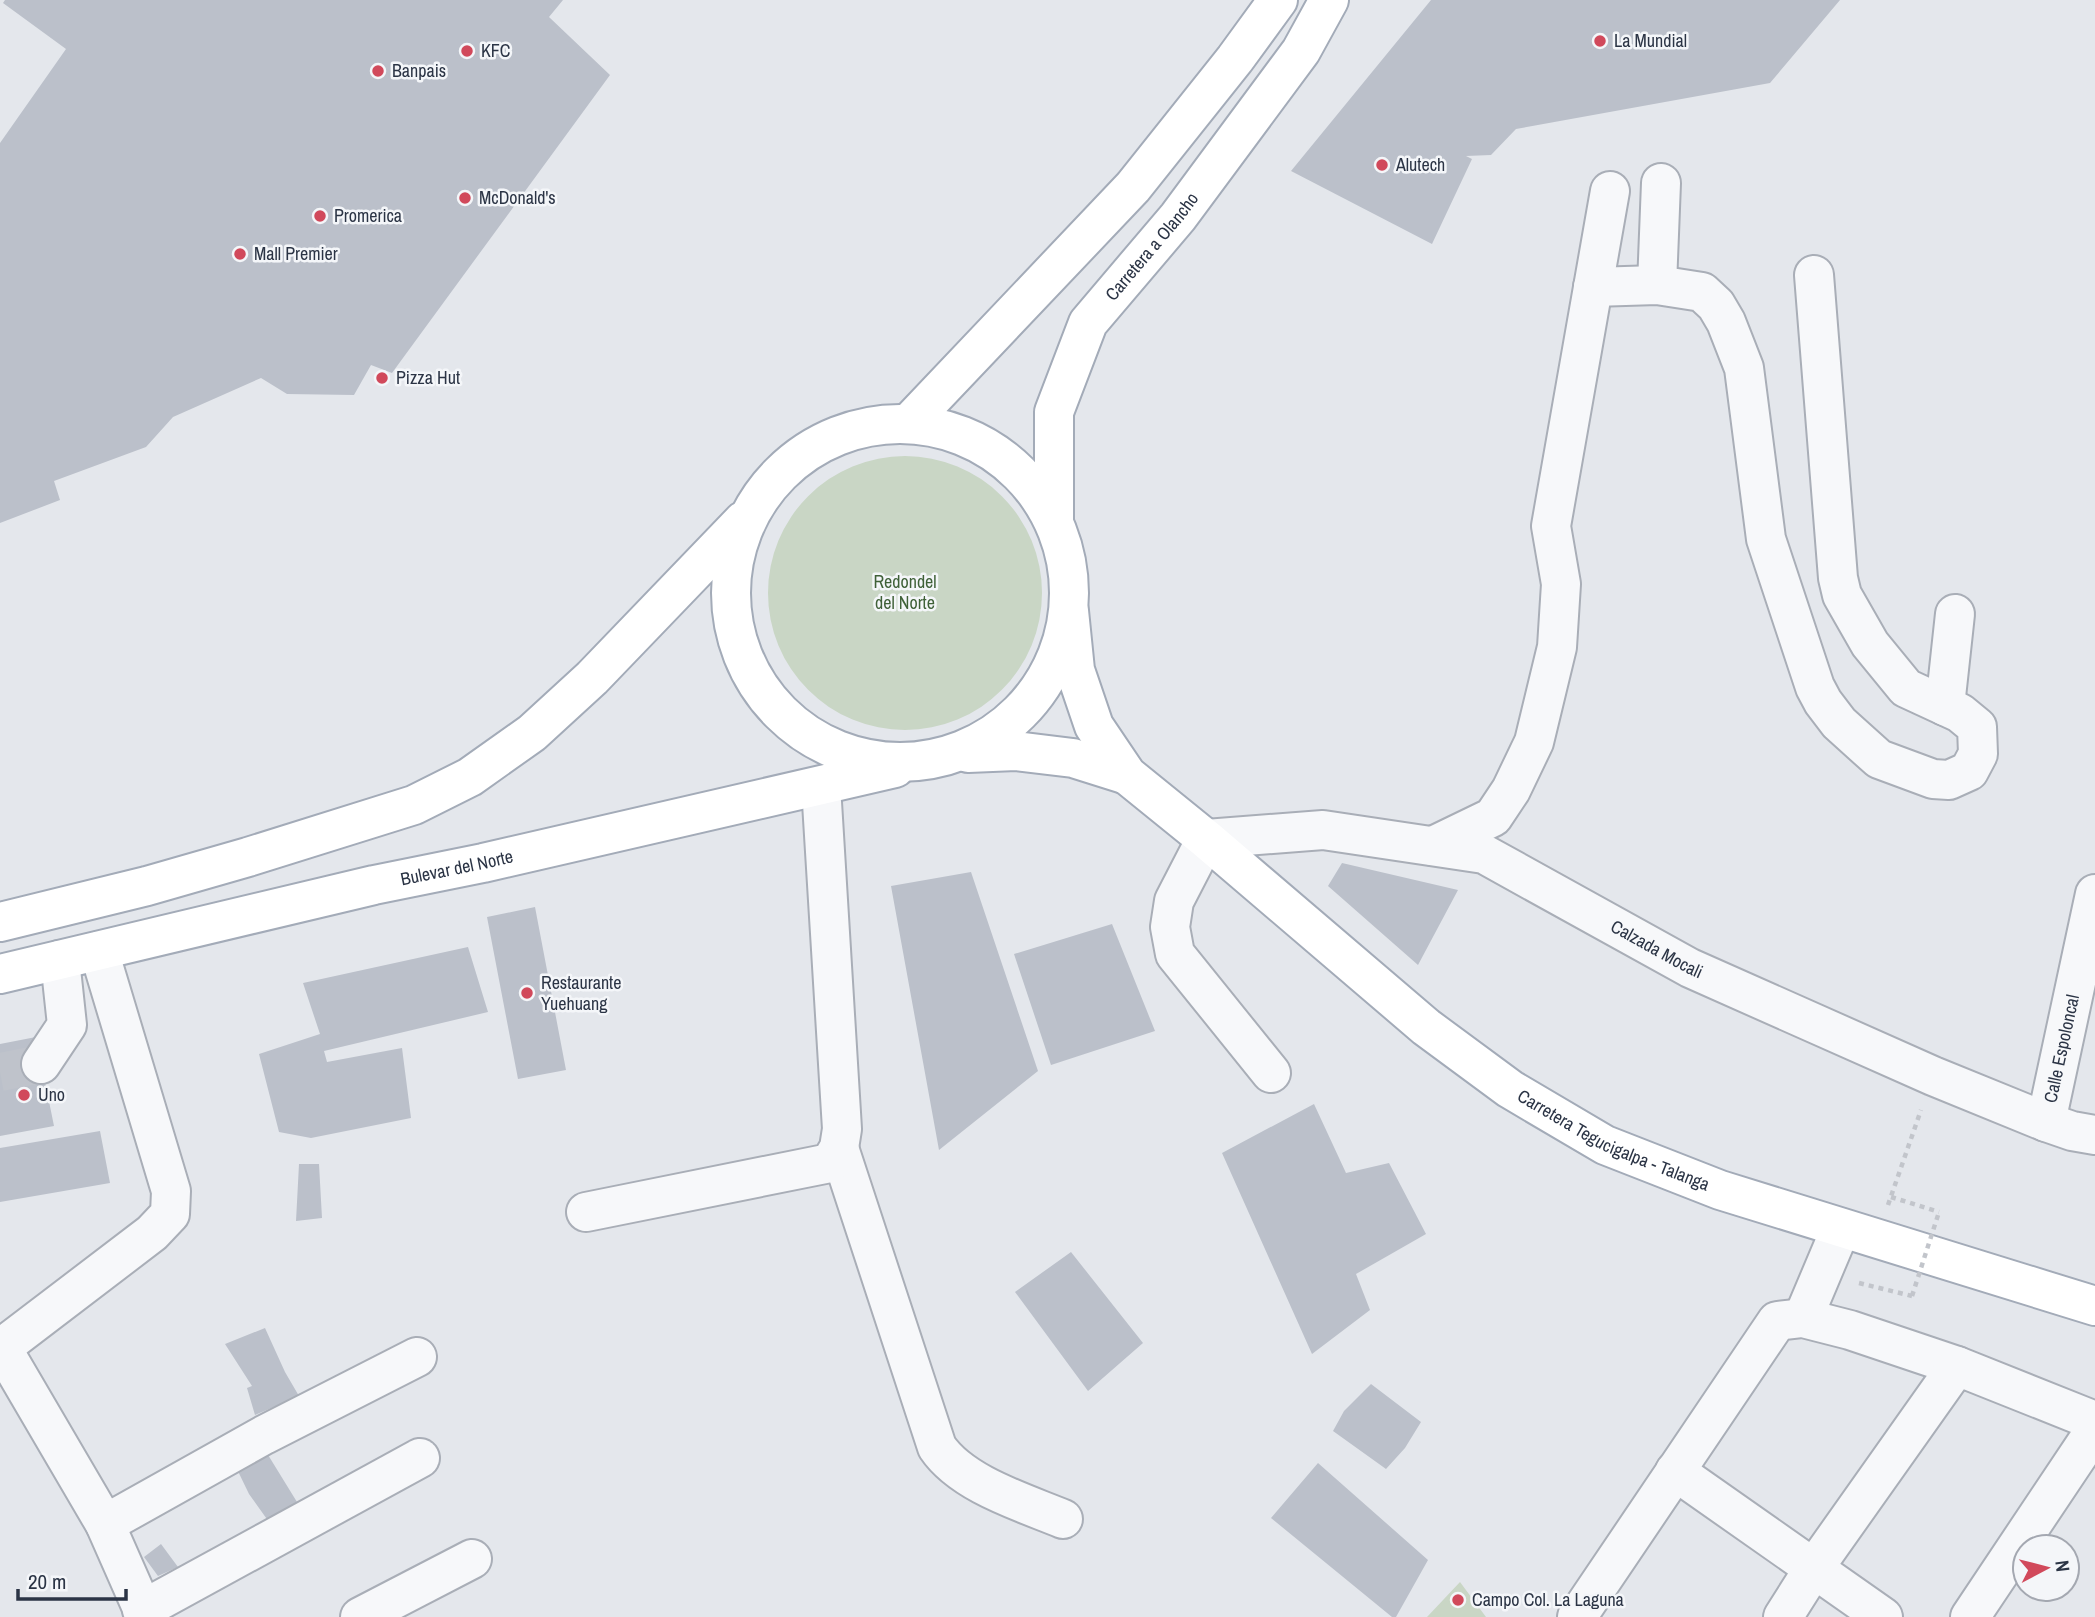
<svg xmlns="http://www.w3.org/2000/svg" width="2095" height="1617" font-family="'Archivo Narrow',sans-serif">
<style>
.green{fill:#c9d6c5}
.building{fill:#bbc0ca}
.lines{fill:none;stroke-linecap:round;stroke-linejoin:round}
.minor-tunnel{stroke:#bfc3cb;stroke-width:38;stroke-dasharray:38 19;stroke-linecap:butt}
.minor-casing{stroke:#a9aeb7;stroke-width:42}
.major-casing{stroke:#a3abb8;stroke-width:42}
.path{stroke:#c2c5cb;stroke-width:4.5;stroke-dasharray:5 5;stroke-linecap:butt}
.minor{stroke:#f7f8fa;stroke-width:38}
.major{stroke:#fff;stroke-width:38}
.path-bridge{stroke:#c2c5cb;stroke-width:4.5;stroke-dasharray:5 5;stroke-linecap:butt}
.poi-dot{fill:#d1495b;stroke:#f4f6f9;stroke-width:2.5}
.labels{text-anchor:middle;stroke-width:5;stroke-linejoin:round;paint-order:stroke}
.poi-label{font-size:18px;fill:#2b3445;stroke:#f4f6f9;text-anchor:start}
.street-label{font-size:18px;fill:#2b3445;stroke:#f4f6f9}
.park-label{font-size:18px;fill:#3f6138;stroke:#f4f6f9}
</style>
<rect width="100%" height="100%" fill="#e4e7ec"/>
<path class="green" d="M768 593a137 137 0 1 1 274 0a137 137 0 1 1-274 0Z
M1460 1582 1486 1617H1427Z"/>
<path class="building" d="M5 0H563L549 17 610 75 392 373 371 365 354 395 287 394 261 378 173 417 146 447 54 481 60 500 0 523V143L66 49 3 3Z
M1431 0H1840L1770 83 1516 129 1491 155 1466 156 1472 159 1432 244 1291 171Z
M1342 863 1458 890 1418 965 1328 886Z
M971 872 1038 1071 939 1150 891 886Z
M535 907 566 1070 518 1079 487 917Z
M1112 924 1155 1031 1051 1065 1014 954Z
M468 947 488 1012 324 1051 327 1062 402 1048 411 1118 311 1138 279 1132 259 1054 320 1034 303 983Z
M36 1037 54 1126 0 1136V1044Z
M1314 1104 1346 1173 1389 1163 1426 1234 1356 1274 1370 1310 1312 1354 1222 1153Z
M100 1131 110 1183 0 1202V1148Z
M299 1164H319L322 1218 296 1221Z
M1071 1252 1143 1343 1088 1391 1015 1292Z
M265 1328 285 1372 299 1396 255 1415 247 1388 252 1386 225 1344Z
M1371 1384 1421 1422 1405 1448 1386 1469 1333 1431 1344 1411Z
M265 1450 297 1502 269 1522 249 1494 234 1463Z
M1318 1463 1428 1560 1396 1617H1392L1271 1518Z
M161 1544 178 1567 158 1576 144 1557Z"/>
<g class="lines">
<path class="minor-tunnel" d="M0 1072 41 1064"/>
<g class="minor-casing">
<g id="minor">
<path d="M1657 285 1661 183"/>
<path d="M1593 287 1657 285 1702 292 1716 305 1726 322 1744 368 1766 539 1815 687 1823 702 1839 723 1879 759 1933 779 1949 780 1969 771 1978 754 1977 727 1960 713 1906 688 1870 644 1842 595 1838 578 1814 275"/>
<path d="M1945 706 1955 614"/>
<path d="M1433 846 1493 817 1511 790 1534 742 1557 647 1561 584 1551 526 1610 191"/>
<path d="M41 1064 67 1025 60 960"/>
<path id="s1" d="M1271 1073 1175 954 1170 927 1174 901 1206 839 1323 830 1484 854 1690 968 1933 1076 2046 1122 2072 1131 2095 1135"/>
<path id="s2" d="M2046 1122 2095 894"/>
<path d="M839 1148 937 1447C962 1484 1022 1502 1063 1519"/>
<path d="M586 1212 830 1163 839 1148 842 1129 821 786"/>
<path d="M1803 1318 1841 1228"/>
<path d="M2 1348 105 1524 146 1617"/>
<path d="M0 1349 152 1233 170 1214 171 1191 99 951"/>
<path d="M1675 1471 1883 1617"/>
<path d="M105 1524 264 1435 417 1357"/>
<path d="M142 1610 420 1458"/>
<path d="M360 1617 472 1559"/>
<path d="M1577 1617 1777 1321 1803 1318 1850 1330 1957 1366 2095 1421"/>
<path d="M1783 1617 1814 1568 1957 1366"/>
<path d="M1970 1617 2095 1430"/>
</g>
</g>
<g class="major-casing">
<g id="major">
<path d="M909 423 1133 187 1235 59 1278 0"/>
<circle cx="900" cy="593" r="169"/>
<path id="s3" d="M1054 521V412L1088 323 1178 217 1301 51 1329 0"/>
<path id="s4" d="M1069 611 1075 670 1094 726 1127 775 1206 839 1426 1027 1510 1089 1605 1145 1720 1190 2095 1306"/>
<path d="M968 753 1016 751 1073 758 1127 775"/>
<path d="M0 922 147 886 248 857 414 805 470 777 532 733 592 678 743 521"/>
<path id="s5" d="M0 974 374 885 483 863 895 768"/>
</g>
</g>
<path class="path" d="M1891 1197 1939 1212
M1888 1205 1921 1110
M1859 1283 1912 1296"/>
<use href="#minor" class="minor"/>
<use href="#major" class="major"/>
<path class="path-bridge" d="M1912 1296 1939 1212"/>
</g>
<g class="poi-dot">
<circle cx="1600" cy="41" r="7"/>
<circle cx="467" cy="51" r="7"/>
<circle cx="378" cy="71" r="7"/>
<circle cx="1382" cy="165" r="7"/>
<circle cx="465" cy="198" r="7"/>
<circle cx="320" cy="216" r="7"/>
<circle cx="240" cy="254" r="7"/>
<circle cx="382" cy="378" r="7"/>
<circle cx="527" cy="993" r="7"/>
<circle cx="24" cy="1095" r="7"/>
<circle cx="1458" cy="1600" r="7"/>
</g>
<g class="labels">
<g class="poi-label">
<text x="1614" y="47">La Mundial</text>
<text x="481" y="57">KFC</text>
<text x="392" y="77">Banpais</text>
<text x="1396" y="171">Alutech</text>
<text x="479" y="204">McDonald's</text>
<text x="334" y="222">Promerica</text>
<text x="254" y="260">Mall Premier</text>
<text x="396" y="384">Pizza Hut</text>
<text x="541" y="989">Restaurante<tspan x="541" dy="21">Yuehuang</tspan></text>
<text x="38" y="1101">Uno</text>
<text x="1472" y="1606">Campo Col. La Laguna</text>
</g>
<g class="street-label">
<text dy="6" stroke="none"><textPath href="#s3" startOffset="304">Carretera a Olancho</textPath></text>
<text dy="6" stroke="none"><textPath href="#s5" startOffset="469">Bulevar del Norte</textPath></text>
<text dy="6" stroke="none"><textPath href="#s1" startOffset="754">Calzada Mocali</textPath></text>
<text dy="6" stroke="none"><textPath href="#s2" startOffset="75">Calle Espoloncal</textPath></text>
<text dy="6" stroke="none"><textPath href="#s4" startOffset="789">Carretera Tegucigalpa - Talanga</textPath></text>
</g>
<g class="park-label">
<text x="905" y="588">Redondel<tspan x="905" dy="21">del Norte</tspan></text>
</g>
</g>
<g transform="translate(2046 1568) rotate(83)"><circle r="33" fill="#f4f6f9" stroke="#a4a8b1" stroke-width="2"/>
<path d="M0-5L12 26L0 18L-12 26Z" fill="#d1495b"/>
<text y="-10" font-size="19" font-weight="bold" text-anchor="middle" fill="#2b3445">N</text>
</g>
<path d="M18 1589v10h108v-10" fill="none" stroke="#2b3445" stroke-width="3.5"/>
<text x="28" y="1589" font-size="21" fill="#2b3445" stroke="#f4f6f9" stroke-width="5" paint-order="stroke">20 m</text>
</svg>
